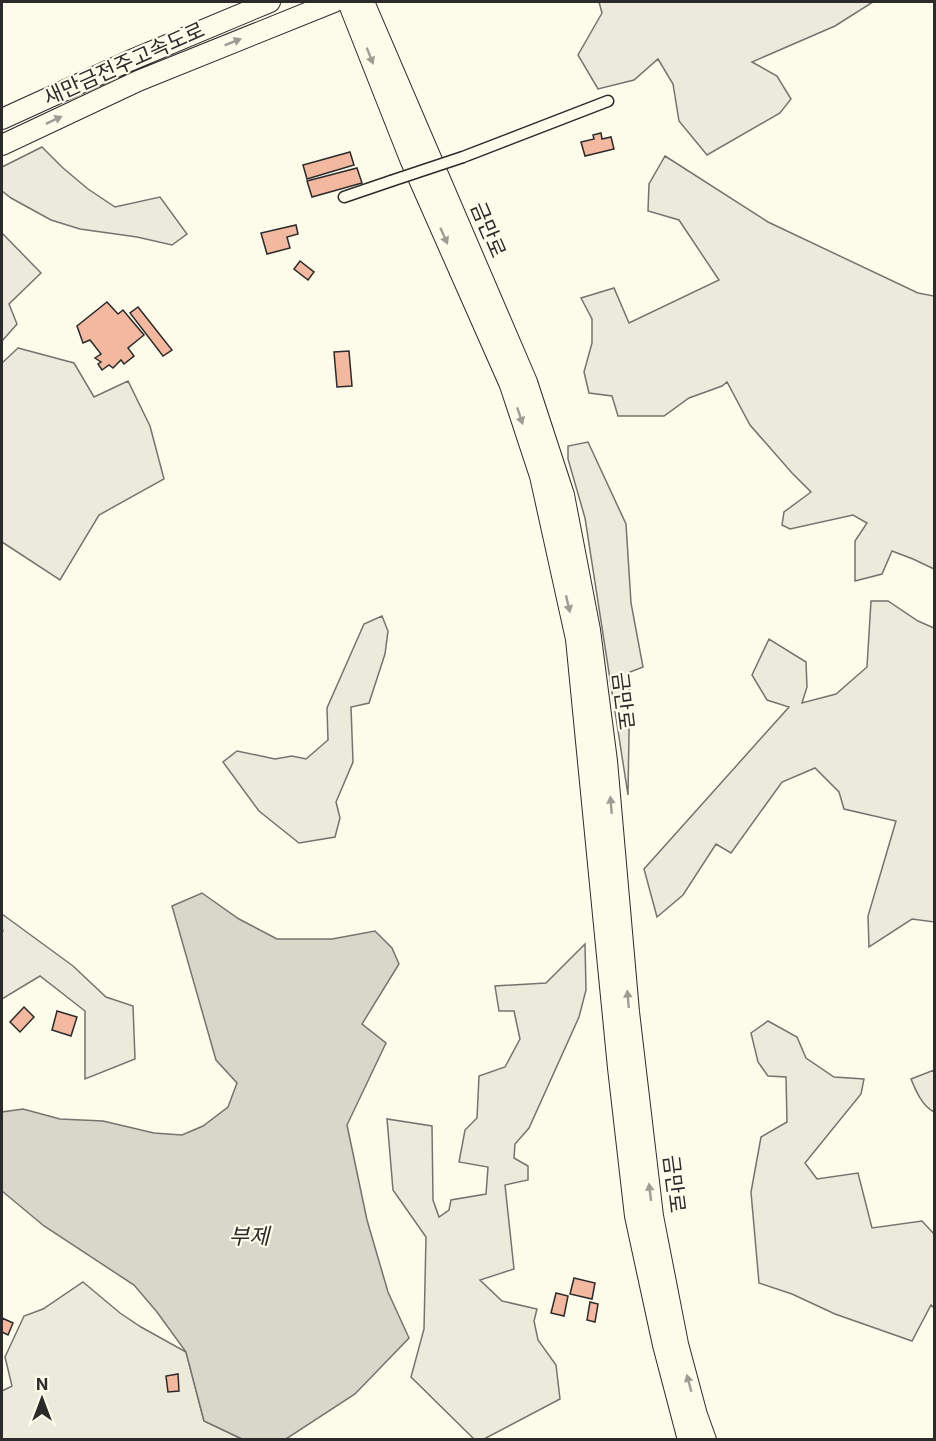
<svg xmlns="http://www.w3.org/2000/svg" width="936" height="1441" font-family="Inter,'Noto Sans KR',sans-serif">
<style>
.green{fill:#ecebdb;stroke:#74746e;stroke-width:1.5}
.water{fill:#d8d7c9;stroke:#74746e;stroke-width:1.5}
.building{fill:#f2b8a0;stroke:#2b2b2b;stroke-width:1.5}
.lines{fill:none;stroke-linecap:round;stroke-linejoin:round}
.street-casing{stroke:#2b2b2b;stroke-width:13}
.highway-casing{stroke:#2b2b2b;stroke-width:22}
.street{stroke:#fdfbea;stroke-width:10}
.highway{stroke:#fdfbea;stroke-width:20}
.street-bridge-casing{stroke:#2b2b2b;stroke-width:13;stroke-linecap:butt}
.street-bridge{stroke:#fdfbea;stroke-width:10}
.oneway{fill:#9e9d94}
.labels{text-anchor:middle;stroke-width:4.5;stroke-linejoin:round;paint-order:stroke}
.street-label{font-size:21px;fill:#2b2b2b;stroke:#fdfbea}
.water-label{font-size:22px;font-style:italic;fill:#2b2b2b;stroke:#fdfbea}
</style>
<rect width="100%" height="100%" fill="#fdfbea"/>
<path class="green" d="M599 2H873L835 26 752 62 777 76 791 99 780 113 707 155 679 121 673 84 658 59 634 80 598 89 578 55 602 13Z
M42 147 63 168 88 189 115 207 160 197 187 234 172 245 137 237 80 229 51 220 11 198 2 191V167Z
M665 156 768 222 918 293 934 296V569L913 559 892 551 882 574 855 581V541L867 523 853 515 790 529 782 525 784 512 811 492 792 473 750 425 727 382 722 386 689 398 664 416H618L612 396 589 393 584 372 592 343V319L581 298 614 288 629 323 719 280 679 220 648 211 649 184Z
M2 233 41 273 9 304 17 324 2 341Z
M18 348 74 363 94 397 128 381 150 426 164 479 99 515 60 580 2 542V363Z
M588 442 626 524 631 603 643 667 630 672 628 795 585 518 568 459V446Z
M871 601H888L918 621 934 628V922L912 919 869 947 868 916 896 821 844 809 839 792 815 768 782 782 731 853 716 844 683 895 657 917 644 869 789 707 767 700 752 675 769 639 806 662 807 687 802 703 836 694 867 667Z
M382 616 388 631 385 654 369 703 351 707 353 762 336 802 340 818 335 837 299 843 259 811 223 762 237 751 275 759 292 756 306 759 328 740 327 708 364 624Z
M2 914 73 966 106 997 133 1006 135 1059 85 1079V1011L40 976 2 999V930L3 932 2 927Z
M585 944 586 990 579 1017 529 1128 515 1144 514 1158 528 1166V1180L505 1185 514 1269 480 1280 502 1301 537 1309 534 1321 538 1340 556 1365 560 1399 484 1439H474L411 1377 424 1329 426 1237 393 1190 387 1119 432 1126 433 1200 439 1217 449 1210 451 1200 486 1194 488 1167 459 1162 465 1130 477 1118 479 1076 505 1067 520 1039 514 1011H499L495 986 546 983Z
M768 1021 797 1037 806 1058 834 1077 864 1079 861 1094 805 1163 817 1179 858 1173 872 1228 922 1221 934 1234V1308L931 1305 912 1341 835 1314 792 1294 759 1283 751 1192 761 1137 787 1122 786 1077 768 1076 758 1062 751 1033Z
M934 1070V1112C922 1106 916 1091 911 1079Z
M83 1282 120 1313 141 1327 186 1352 204 1421 242 1439 2 1440V1391L12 1386 5 1357 24 1316 43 1309Z"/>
<path class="water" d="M202 893 239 919 277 939H332L375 931 392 948 399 964 362 1024 386 1043 347 1125 367 1220 388 1292 409 1338 355 1394 286 1439H242L204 1421 186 1352 157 1312 134 1285 44 1226 2 1191V1112L23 1109 60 1119 103 1121 154 1133 182 1135 203 1126 228 1107 237 1083 216 1060 172 906Z"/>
<path class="building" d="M601 133 602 139 611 137 614 149 585 156 581 142 594 139 593 135Z
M350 152 354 165 307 179 303 165Z
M357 168 362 183 312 197 307 181Z
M296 225 298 234 287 237 290 248 267 254 261 233Z
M300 261 314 272 308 280 294 269Z
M107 302 118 314 123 310 144 335 128 348 134 356 124 364 121 360 113 368 109 365 102 370 98 364 101 362 95 358 101 354 90 340 83 343 77 326Z
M138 307 172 350 163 356 130 313Z
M349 351 352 386 337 387 334 352Z
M24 1007 34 1017 20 1032 10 1022Z
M57 1011 77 1017 71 1036 52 1030Z
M574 1278 595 1283 592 1299 570 1294Z
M556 1293 568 1296 564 1316 551 1313Z
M590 1302 598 1304 595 1322 587 1320Z
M2 1318 13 1323 8 1335 2 1332Z
M178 1374 179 1391 168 1392 166 1376Z"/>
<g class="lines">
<g class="street-casing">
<path id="street" d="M463 157 608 101
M344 197 391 181"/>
</g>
<g class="highway-casing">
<path id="highway" d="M348 2 410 159 510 385 540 476 576 639 618 1068 635 1216 663 1345 688 1440
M364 2 527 382 564 495 590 630 607 761 629 1012 653 1216 678 1344 697 1415 706 1440
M2 119 129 61 270 2
M2 145 138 81 334 2"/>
</g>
<use href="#street" class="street"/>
<use href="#highway" class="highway"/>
<g class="street-bridge-casing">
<path id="street-bridge" d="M391 181 463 157"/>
</g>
<use href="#street-bridge" class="street-bridge"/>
</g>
<defs><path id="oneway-solid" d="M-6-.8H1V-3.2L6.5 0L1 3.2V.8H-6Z" transform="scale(1.5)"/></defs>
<g class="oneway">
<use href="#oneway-solid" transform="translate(233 42) rotate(-22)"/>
<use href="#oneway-solid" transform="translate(370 56) rotate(69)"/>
<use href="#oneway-solid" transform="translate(54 120) rotate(-25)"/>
<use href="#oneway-solid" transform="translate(444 236) rotate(66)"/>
<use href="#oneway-solid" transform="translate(520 416) rotate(72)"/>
<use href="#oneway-solid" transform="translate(568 604) rotate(77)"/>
<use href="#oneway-solid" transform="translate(611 805) rotate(-95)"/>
<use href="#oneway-solid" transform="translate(628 999) rotate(-95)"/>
<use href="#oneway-solid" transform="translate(650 1192) rotate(-97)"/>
<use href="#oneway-solid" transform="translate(689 1383) rotate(-105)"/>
</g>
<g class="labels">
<g class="street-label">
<text transform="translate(124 64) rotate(-24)" y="7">새만금전주고속도로</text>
<text transform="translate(488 230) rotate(67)" y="7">금만로</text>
<text transform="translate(623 701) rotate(83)" y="7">금만로</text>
<text transform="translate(674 1184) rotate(83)" y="7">금만로</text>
</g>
<g class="water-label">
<text x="249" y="1244">부제</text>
</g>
</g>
<rect width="936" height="1441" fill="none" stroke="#2b2b2b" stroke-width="6"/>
<g transform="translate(42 1399)" stroke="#fdfbea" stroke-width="4.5" paint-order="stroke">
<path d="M0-4.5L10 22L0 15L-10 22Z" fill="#2b2b2b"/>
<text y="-9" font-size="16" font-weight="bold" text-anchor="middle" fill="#2b2b2b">N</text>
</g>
</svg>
